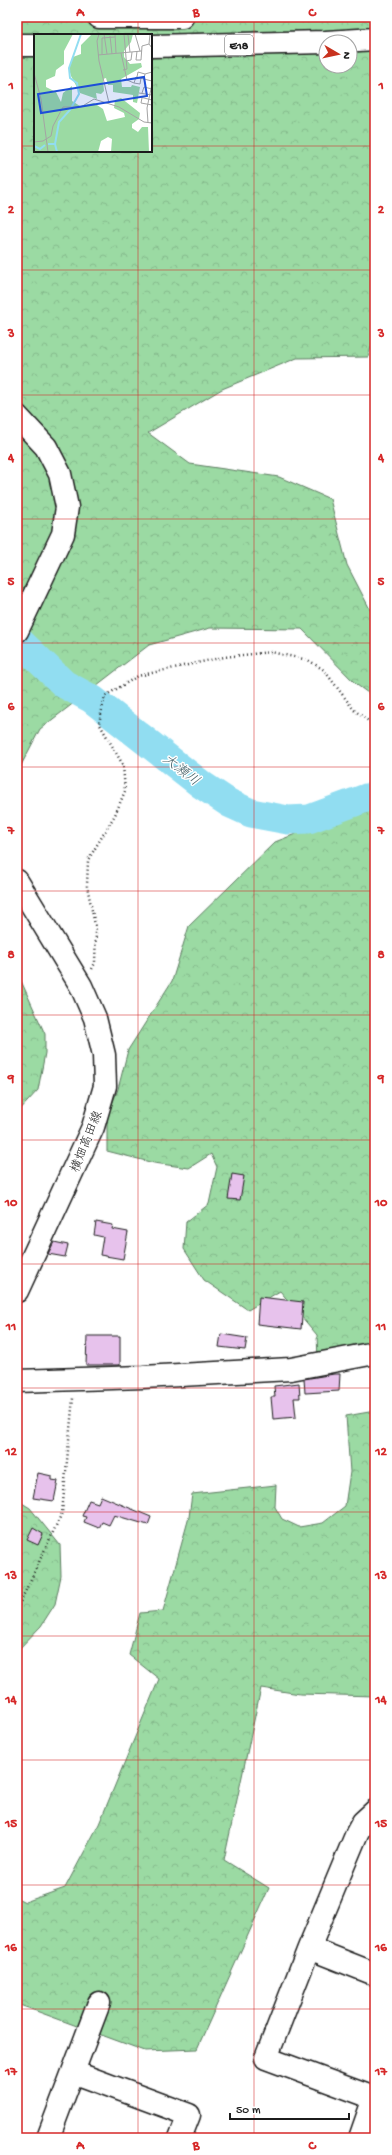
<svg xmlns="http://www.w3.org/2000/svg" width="392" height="2155" font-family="'Gochi Hand','Klee One',sans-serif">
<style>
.forest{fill:url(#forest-crowns);stroke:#5c7b60;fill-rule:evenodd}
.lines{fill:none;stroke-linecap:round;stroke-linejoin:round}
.river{stroke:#91ddf1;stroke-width:29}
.building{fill:#e7c2ec;stroke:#1c1c1c}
.minor-casing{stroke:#1c1c1c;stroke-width:25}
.major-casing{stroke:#1c1c1c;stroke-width:25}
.highway-casing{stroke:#1c1c1c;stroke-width:25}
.path{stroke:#1c1c1c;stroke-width:2.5;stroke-dasharray:1 3;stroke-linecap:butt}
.minor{stroke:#fff;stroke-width:22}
.major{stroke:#fff;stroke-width:22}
.highway{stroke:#fff;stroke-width:22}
.grid{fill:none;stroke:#d62828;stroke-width:1;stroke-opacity:0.55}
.labels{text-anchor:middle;stroke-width:3;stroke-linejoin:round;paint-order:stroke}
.shield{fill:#fff;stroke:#606060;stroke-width:1}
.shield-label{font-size:12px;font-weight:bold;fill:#1c1c1c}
.street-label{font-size:13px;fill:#1c1c1c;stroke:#fff}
.water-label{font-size:14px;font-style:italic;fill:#456067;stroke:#fff}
.inset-river{fill:none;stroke:#91ddf1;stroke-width:2}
.inset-road{fill:none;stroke:#a4a4a4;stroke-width:1}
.view{fill:#1d4ed8;fill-opacity:0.15;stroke:#1d4ed8;stroke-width:2}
.inset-edge{fill:none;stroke:#1c1c1c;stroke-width:2}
.neatline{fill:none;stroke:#d62828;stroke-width:1.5}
.grid-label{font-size:13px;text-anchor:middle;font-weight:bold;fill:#d62828}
</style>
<defs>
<pattern id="forest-crowns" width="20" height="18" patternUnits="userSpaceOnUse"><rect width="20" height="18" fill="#9bdaa3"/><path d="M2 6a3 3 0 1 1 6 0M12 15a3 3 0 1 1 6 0" fill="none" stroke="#85ba8c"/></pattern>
</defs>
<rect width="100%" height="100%" fill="#fff"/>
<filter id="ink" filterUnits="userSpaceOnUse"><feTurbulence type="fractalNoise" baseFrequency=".025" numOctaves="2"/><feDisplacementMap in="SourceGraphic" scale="8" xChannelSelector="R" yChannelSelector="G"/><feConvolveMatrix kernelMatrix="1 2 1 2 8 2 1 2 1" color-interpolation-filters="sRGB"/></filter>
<g filter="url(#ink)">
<path class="forest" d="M17 17H375V334L368 357 297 358 222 389 148 433 190 464 279 477 330 499 347 565 375 619V698L357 685 302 629 210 628 149 645 40 729 17 773ZM35 35H151V151H35ZM326 42H350V66H326Z
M375 803V1350L318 1360 317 1335 280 1291 248 1310 204 1280 184 1249 186 1222 209 1204 217 1167 211 1154 189 1168 154 1163 107 1151V1117L118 1089 128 1050 172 981 189 926 275 842Z
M17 972 45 1034V1053L38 1090 17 1113Z
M375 1411V1696L300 1694 261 1688 224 1860 269 1888 197 2049 145 2051 17 2004V1973L22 1961 17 1959V1898L25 1902 65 1888 99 1824 159 1679 129 1655 140 1613 163 1611 189 1517 192 1494 276 1485 275 1507 282 1519 299 1527 323 1523 345 1506 350 1472 346 1416Z
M17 1500 30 1508 60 1545 61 1576 55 1604 41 1626 17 1651Z"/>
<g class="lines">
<path class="river" d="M17 639 64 684 92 699 202 785 229 803 251 813 288 820 309 819 366 798 375 797"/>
</g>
<path class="building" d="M232 1174 244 1176 240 1200 228 1199Z
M96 1222 113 1225 112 1229 128 1232 123 1259 100 1255 103 1237 94 1235Z
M54 1242 68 1245 65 1257 48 1254Z
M259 1297 303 1302 301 1329 257 1324Z
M221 1334 247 1338 245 1350 219 1347Z
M87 1336H120V1365H86Z
M334 1374H340L339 1391 305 1393 304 1379Z
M299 1383 300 1398H294L296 1417 273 1419 271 1397H275L274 1386Z
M38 1473 52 1476V1480L58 1481 54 1501 33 1498Z
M101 1496 151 1517 148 1525 114 1515 109 1525 102 1522 99 1528 84 1522 86 1517 82 1516 89 1500 98 1503Z
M33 1528 43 1534 38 1545 27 1540Z"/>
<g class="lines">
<g class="minor-casing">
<path id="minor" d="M17 1381 143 1377 291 1369 375 1353
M375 1811 363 1822 357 1833 309 1948 375 1974
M309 1948 266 2058 374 2098
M73 2072 189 2115 180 2138
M48 2138 99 2003
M360 2138 375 2095"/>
</g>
<g class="major-casing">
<path id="major" d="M17 416 46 447 60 474 67 507 63 534 17 631
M17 881 81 986 95 1018 104 1055 105 1086 93 1127 17 1291"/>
</g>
<g class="highway-casing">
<path id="highway" d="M99 17H182
M326 42 375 39
M17 45H35
M151 46 326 42"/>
</g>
<path class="path" d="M92 969 95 963 96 930 87 886 88 860 115 815 125 791 123 765 99 723 105 696 138 676 224 657 271 652 308 660 324 670 354 710 375 726
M17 1609 62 1513 73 1398"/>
<use href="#minor" class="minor"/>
<use href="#major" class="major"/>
<use href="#highway" class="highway"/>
</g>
</g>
<path class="grid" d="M138 17V35M254 17V2138M17 146H35M151 146H375M138 151V2138M17 270H375M17 395H375M17 519H375M17 643H375M17 767H375M17 891H375M17 1015H375M17 1140H375M17 1264H375M17 1388H375M17 1512H375M17 1636H375M17 1760H375M17 1885H375M17 2009H375"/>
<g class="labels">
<rect class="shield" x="225" y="35" width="28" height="20" rx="3"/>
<g class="shield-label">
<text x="239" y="49">E18</text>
</g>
<g class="street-label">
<text transform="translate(85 1141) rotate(-68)" y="5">横畑高田線</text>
</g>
<g class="water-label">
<text transform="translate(182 769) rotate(38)" y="5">大瀬川</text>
</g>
</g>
<g transform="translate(34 34)">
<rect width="118" height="118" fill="#fff"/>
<path d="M0 0H39L30 17V30L22 36 21 42 12 46V53L22 58 27 68 29 59 38 52V67L46 72 60 69 69 75 73 87 91 83 90 79 80 74 81 66 87 64 106 79 105 85 98 90V94L104 98 108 93H114L115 118H77L78 105 74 103 67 107 64 118H0ZM58 0H99L97 8 90 17V23L96 30 107 29 108 33 87 45 88 53H97L98 51 106 53 103 69 99 68V61L79 58V51H74L72 44 69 45 70 57 67 60 62 59 63 65 46 59 37 42 35 35 39 23 47 20V11Z" fill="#9bdaa3"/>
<path class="inset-river" d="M14 110H21L23 118M21 110 25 88 36 76 45 60 43 49 36 44 35 34 47 0M0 112 6 115 11 111"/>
<path class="inset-road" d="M65 0 63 7 65 27 75 69M70 0 73 20M81 0 82 19M92 0 94 1 96 18M101 0 106 17M116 0 115 10 118 14M76 2 78 20M103 17 102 26H107L108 12 115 10M87 19 93 46 100 49 102 43 118 47M68 20V4L81 3M64 21 108 17M92 27 97 26 98 18M89 36 93 35 90 0M0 39 7 65 14 118M103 43 104 38 111 40M110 45 111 40 118 38M100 49 106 50 107 44M105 59 118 61M108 59 110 53 118 55M106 63 118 66M108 64 107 69 118 71M114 89 113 74 118 50M0 108 9 107 17 102 19 92 29 73H47L60 65 85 73 110 88 118 89"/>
<path class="view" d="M110 43 113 62 7 79 4 60Z"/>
<rect width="118" height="118" class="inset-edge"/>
</g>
<rect width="392" height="2155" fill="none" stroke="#fff" stroke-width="44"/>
<g transform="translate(338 54) rotate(99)"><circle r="19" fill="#ffffff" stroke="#a4a4a4"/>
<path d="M0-3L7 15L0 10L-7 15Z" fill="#c8321e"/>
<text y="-6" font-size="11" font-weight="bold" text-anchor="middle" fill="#1c1c1c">N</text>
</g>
<path d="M230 2113v6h119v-6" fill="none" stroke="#1c1c1c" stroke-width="2"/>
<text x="236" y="2113" font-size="12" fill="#1c1c1c" stroke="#ffffff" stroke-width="3" paint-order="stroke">50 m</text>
<rect x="22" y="22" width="348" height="2111" class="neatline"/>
<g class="grid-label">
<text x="80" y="16">A</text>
<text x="196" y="16">B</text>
<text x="312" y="16">C</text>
<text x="11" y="89">1</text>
<text x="381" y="89">1</text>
<text x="11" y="213">2</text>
<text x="381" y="213">2</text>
<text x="11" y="337">3</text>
<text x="381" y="337">3</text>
<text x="11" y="461">4</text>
<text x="381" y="461">4</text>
<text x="11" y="585">5</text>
<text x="381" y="585">5</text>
<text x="11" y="710">6</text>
<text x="381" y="710">6</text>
<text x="11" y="834">7</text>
<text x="381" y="834">7</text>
<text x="11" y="958">8</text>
<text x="381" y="958">8</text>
<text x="11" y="1082">9</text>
<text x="381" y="1082">9</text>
<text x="11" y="1206">10</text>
<text x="381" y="1206">10</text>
<text x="11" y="1330">11</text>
<text x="381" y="1330">11</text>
<text x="11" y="1455">12</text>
<text x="381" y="1455">12</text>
<text x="11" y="1579">13</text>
<text x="381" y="1579">13</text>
<text x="11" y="1703">14</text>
<text x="381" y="1703">14</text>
<text x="11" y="1827">15</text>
<text x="381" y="1827">15</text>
<text x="11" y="1951">16</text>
<text x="381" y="1951">16</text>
<text x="11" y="2075">17</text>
<text x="381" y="2075">17</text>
<text x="80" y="2149">A</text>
<text x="196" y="2149">B</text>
<text x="312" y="2149">C</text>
</g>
</svg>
